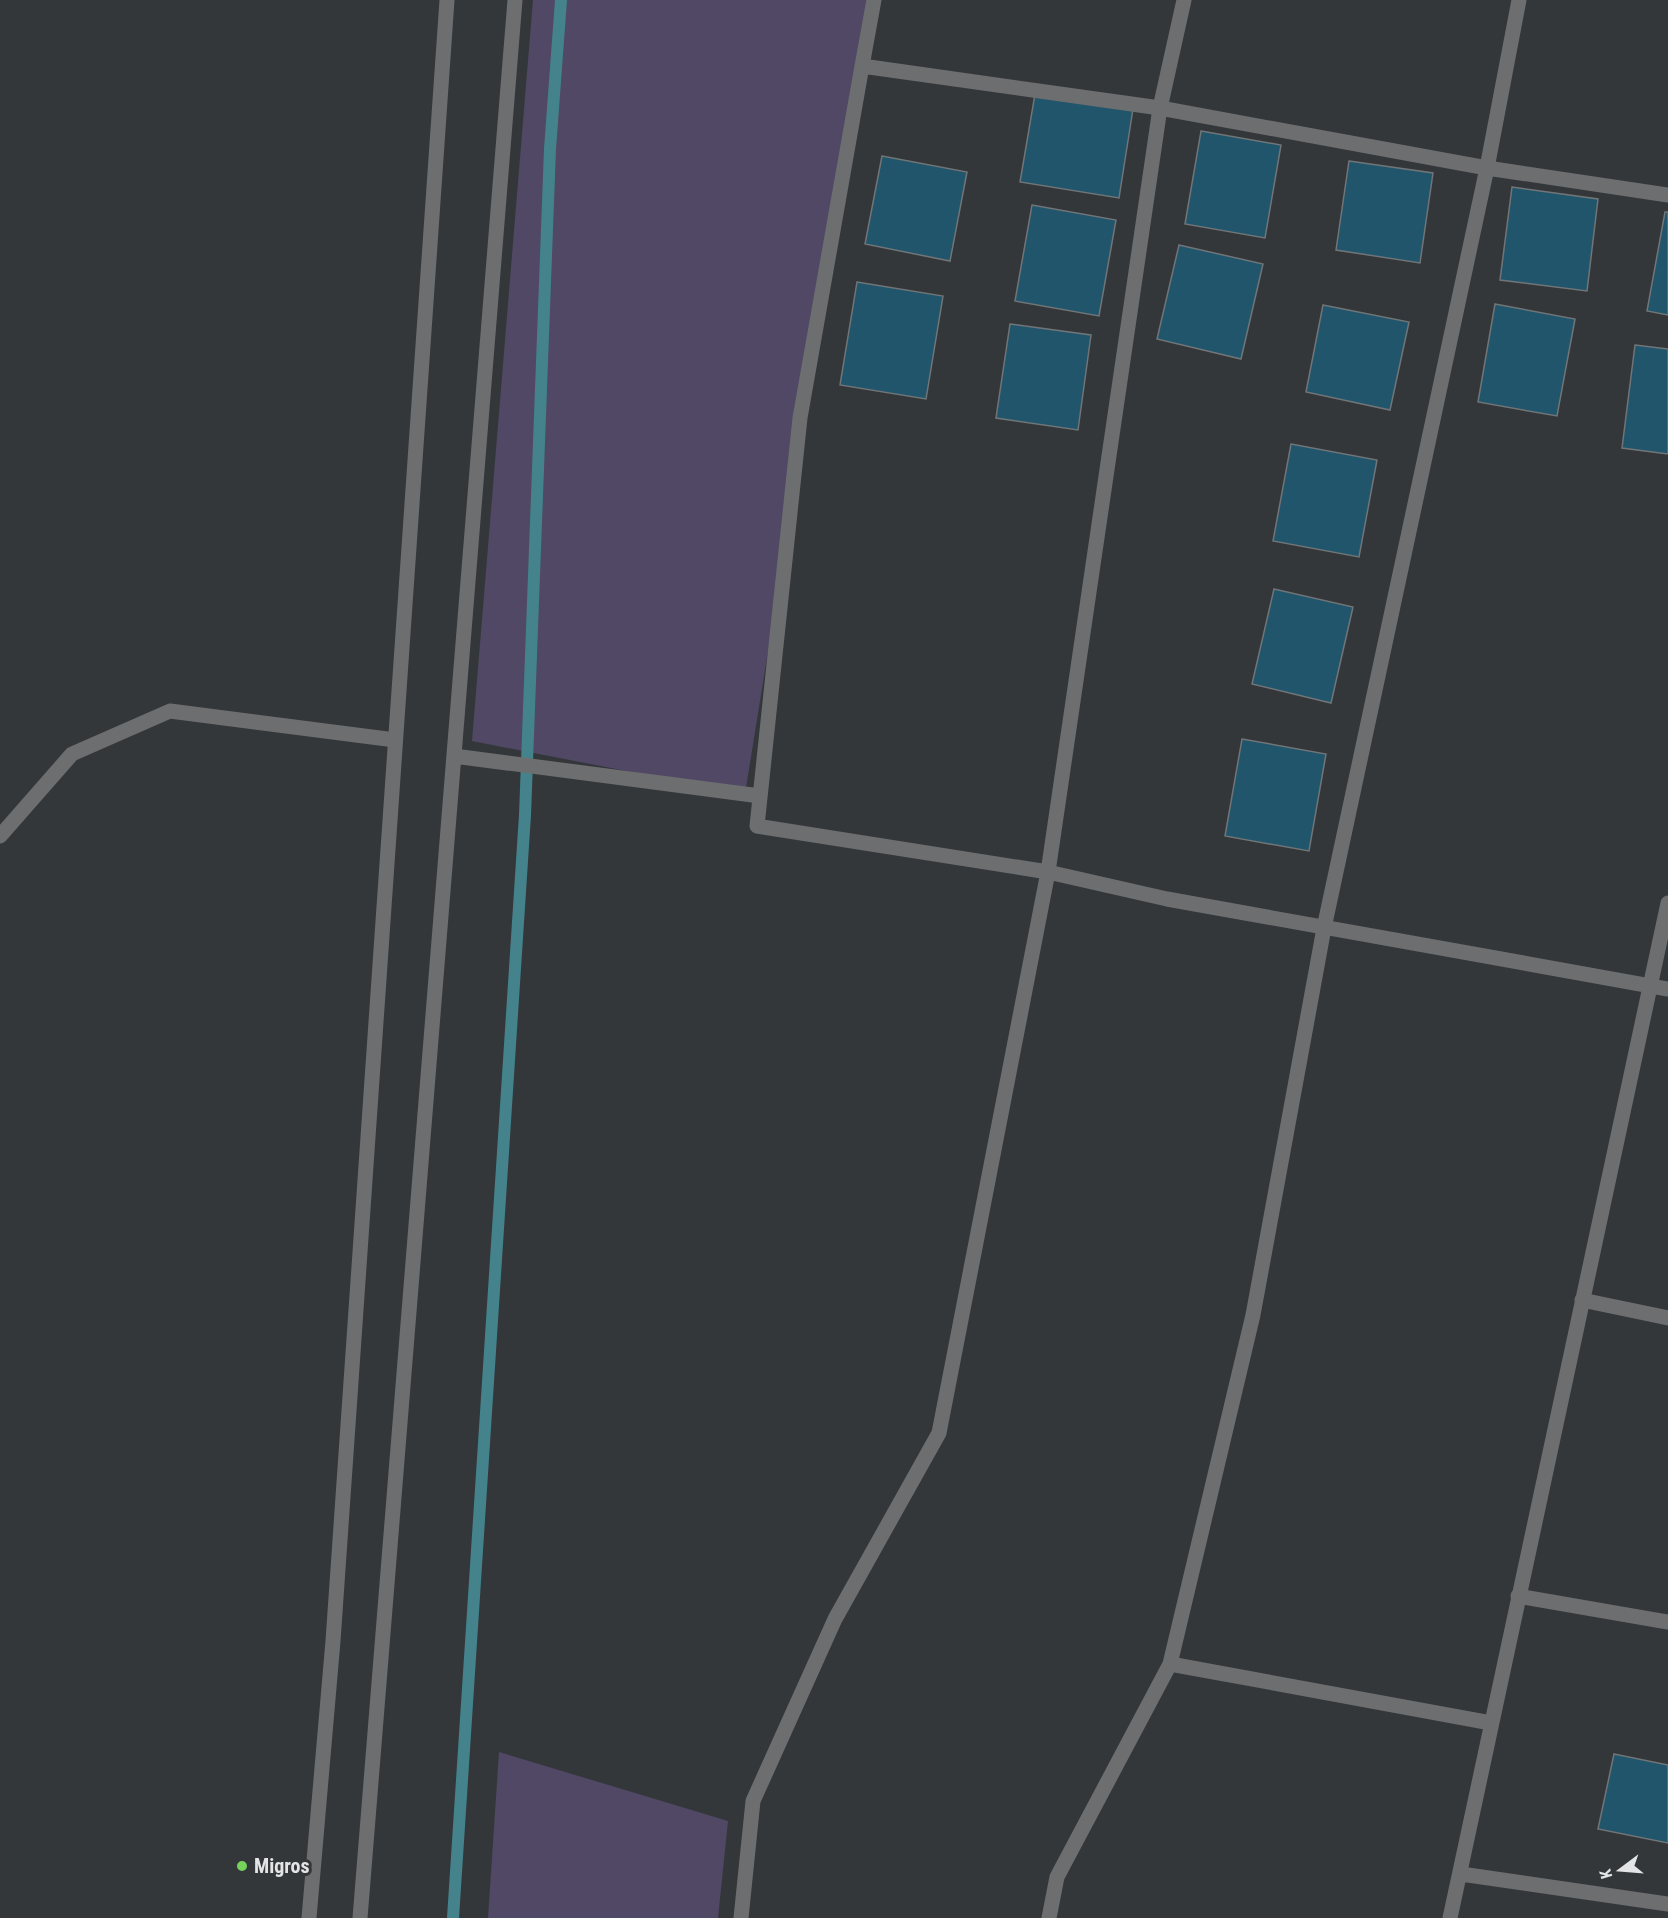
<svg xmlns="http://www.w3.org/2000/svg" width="1668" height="1918" font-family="'Roboto Condensed',sans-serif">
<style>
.green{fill:#504865}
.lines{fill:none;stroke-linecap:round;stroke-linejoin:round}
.stream{stroke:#44838c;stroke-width:12}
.building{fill:#20556c;stroke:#707577;stroke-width:1.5}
.lane{stroke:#6d6e70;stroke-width:15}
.street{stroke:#6d6e70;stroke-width:15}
.poi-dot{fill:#76d25a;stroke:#34373a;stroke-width:2}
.labels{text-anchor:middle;stroke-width:6;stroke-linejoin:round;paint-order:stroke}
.poi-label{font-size:20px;font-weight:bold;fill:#e2e4e6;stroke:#34373a;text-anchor:start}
</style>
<rect width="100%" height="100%" fill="#34373a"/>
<path class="green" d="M533 0H873L745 794 472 741Z
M499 1752 728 1821 718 1918H488Z"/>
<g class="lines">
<path class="stream" d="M453 1918 525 815 550 149 561 0"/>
</g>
<path class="building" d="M1035 94 1133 109 1119 198 1020 182Z
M1201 131 1281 145 1265 238 1185 224Z
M882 156 967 172 950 261 865 244Z
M1349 161 1433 173 1420 263 1336 250Z
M1512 187 1598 199 1587 291 1500 280Z
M1032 205 1116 220 1099 316 1015 301Z
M1665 212H1668V315L1647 311Z
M1179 245 1263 264 1241 359 1157 339Z
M857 282 943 296 926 399 840 385Z
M1495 304 1575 319 1557 416 1478 402Z
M1323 305 1409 322 1390 410 1306 392Z
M1010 324 1091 335 1078 430 996 418Z
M1635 345 1668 349V454L1622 448Z
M1291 444 1377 460 1359 557 1273 541Z
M1274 589 1353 607 1331 703 1252 684Z
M1242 739 1326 754 1309 851 1225 836Z
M1614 1754 1668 1765V1843L1598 1829Z"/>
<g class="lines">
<path class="lane" d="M1160 108 1184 0
M1487 168 1519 0"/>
<path class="street" d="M862 66 874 0
M1668 195 1487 168 1160 108 862 66 800 418 757 826 1048 872 1167 899 1668 989
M454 756 760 796
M0 836 72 754 170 711 395 740
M1582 1300 1668 1318
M1518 1596 1668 1622
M1170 1664 1491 1723
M1461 1874 1668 1904
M309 1918 333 1641 447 0
M360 1918 515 0
M741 1918 753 1801 835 1619 939 1433 1048 872 1160 108
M1049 1918 1057 1877 1170 1664 1253 1315 1324 928 1487 168
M1450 1918 1668 903"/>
</g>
<circle class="poi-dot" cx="242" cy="1866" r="6"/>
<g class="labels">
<g class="poi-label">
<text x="254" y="1873">Migros</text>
</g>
</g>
<g transform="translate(1620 1870) rotate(254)" stroke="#34373a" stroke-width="4.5" paint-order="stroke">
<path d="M0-4.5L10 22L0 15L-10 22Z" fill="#e2e4e6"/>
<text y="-9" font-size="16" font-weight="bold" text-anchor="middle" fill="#e2e4e6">K</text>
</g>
</svg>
